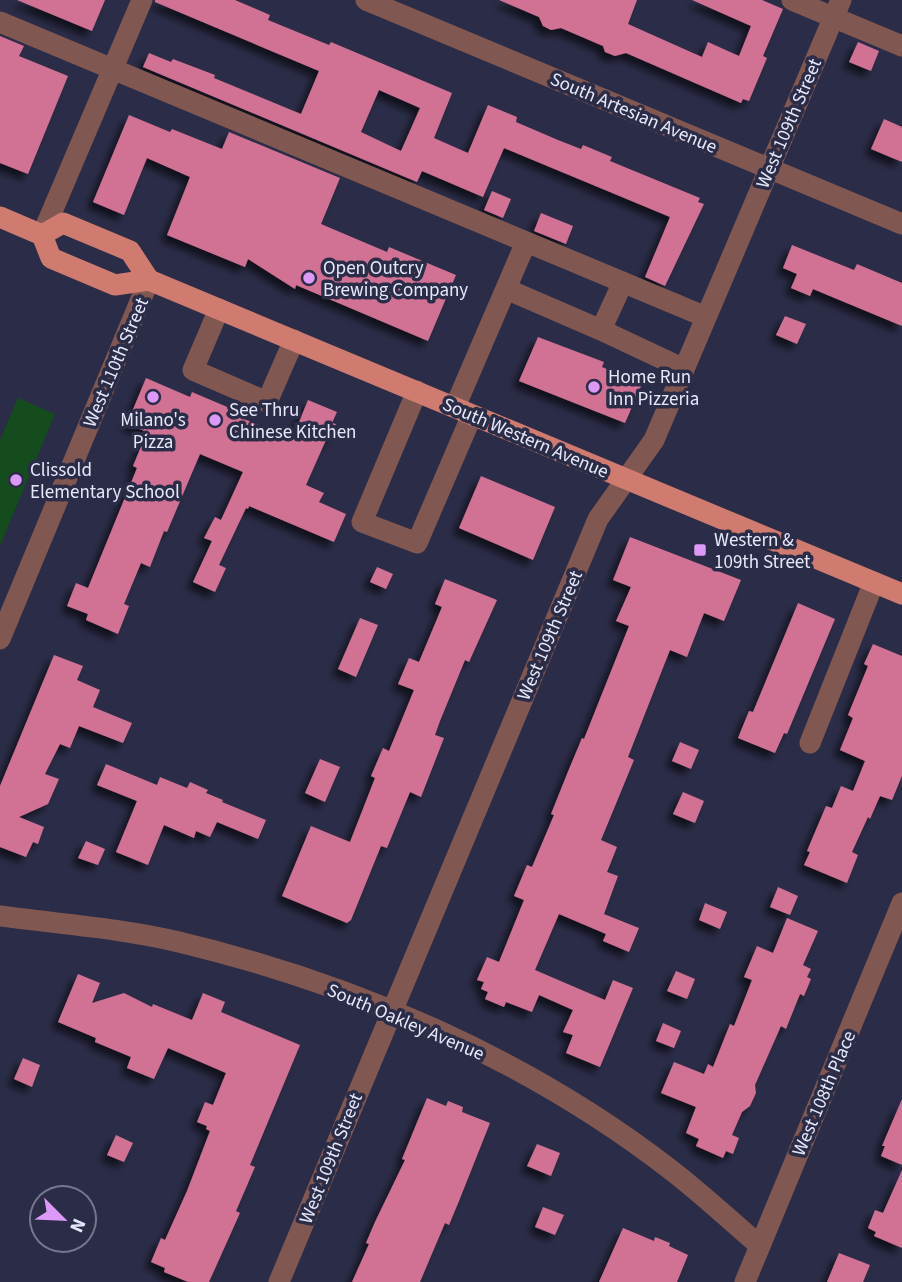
<svg xmlns="http://www.w3.org/2000/svg" width="902" height="1282" font-family="'Source Sans 3',sans-serif">
<style>
.green{fill:#154c1d}
.building{fill:#d17294;fill-rule:evenodd;filter:url(#shadow)}
.lines{fill:none;stroke-linecap:round;stroke-linejoin:round}
.minor{stroke:#805751;stroke-width:21}
.major{stroke:#cf7b70;stroke-width:21}
.poi-dot{fill:#dc99f5;stroke:#2b2c47;stroke-width:2.5}
.labels{text-anchor:middle;stroke-width:7;stroke-linejoin:round;paint-order:stroke}
.street-label{font-size:19px;fill:#e6e8fa;stroke:#2b2c47}
.poi-label{font-size:19px;fill:#e6e8fa;stroke:#2b2c47;text-anchor:start}
</style>
<defs>
<filter id="shadow"><feDropShadow dx="-6" dy="6" stdDeviation="3.5" flood-color="#0009"/></filter>
</defs>
<rect width="100%" height="100%" fill="#2b2c47"/>
<path class="green" d="M18 398 55 414 0 546V440Z"/>
<path class="building" d="M17 0H105L92 31Z
M155 0H235L270 15 268 20 329 45 331 42 452 93 434 138 468 153 488 105 517 117 516 122 558 140 581 149 583 145 612 157 610 161 700 198 698 202 704 204 665 286 645 277 670 217 504 148 483 197 422 171 417 182 143 67 149 53 171 62 173 59 215 75 214 78 301 114 319 71 155 2ZM379 90 420 108 401 151 361 132Z
M499 0H637L628 24 702 57 708 42 739 56 751 26 692 0H762L783 9 763 56 767 58 749 101 743 99 741 103 626 53 615 56 605 52 603 46 561 28 551 30 543 26 539 17Z
M0 36 24 46 19 56 68 76 28 174 0 163Z
M858 42 879 51 871 71 849 62Z
M129 115 170 132 172 129 222 149 229 132 340 178 321 224 387 252 389 247 456 275 428 341 296 285 295 289 248 259 245 267 167 235 190 177 147 158 124 215 93 202Z
M884 119 902 127V162L871 149Z
M492 191 511 199 503 218 484 210Z
M541 213 573 226 566 244 534 231Z
M792 245 854 270 857 264 902 283V326L813 289 810 296 791 288 797 274 783 268Z
M785 316 806 324 797 344 776 335Z
M538 337 604 362 602 367 642 384 625 423 519 381Z
M146 378 190 397 192 392 239 412 237 416 292 439 308 400 337 412 332 423 336 424 329 441 326 440 306 485 324 493 319 502 346 514 334 542 249 506 248 509 246 508 219 565 226 568 215 592 193 582 212 541 204 538 215 517 221 520 243 472 200 454 167 532 164 531 150 567 141 563 124 604 129 606 118 634 86 620 88 614 67 606 76 583 88 588 137 468 133 466 147 432 127 424Z
M481 476 555 507 533 560 459 528Z
M630 537 741 580 724 621 704 613 687 657 670 650 628 757 634 760 601 840 617 847 607 872 618 876 604 914 639 928 629 952 603 941 606 934 559 914 535 970 605 1000 613 980 633 988 600 1067 566 1053 573 1035 563 1032 573 1010 539 995 532 1012 506 1002 504 1007 485 999 488 992 481 989 484 982 477 980 487 957 499 962 524 900 514 896 527 865 532 867 554 815 551 814 567 774 582 738 584 739 629 626 616 621 631 587 613 580Z
M377 567 393 574 386 589 370 582Z
M445 579 497 600 469 662 465 660 440 721 435 735 444 738 421 797 410 792 387 848 381 846 351 920 347 923 282 896 311 826 350 842 375 778 371 776 383 748 389 751 414 690 398 684 409 658 419 662 442 607 435 604Z
M798 603 835 619 787 734 784 733 775 753 738 738 749 711 753 712Z
M360 618 378 625 356 677 338 669Z
M873 644 902 656V776L892 800 880 796 870 819 868 817 852 852 858 855 847 883 804 865 810 852 807 851 826 806 832 808 841 786 853 791 865 761 840 750 853 718 848 715 868 666 864 664Z
M54 655 83 666 77 680 100 690 93 707 132 723 123 743 79 726 70 748 60 744 45 774 59 779 48 804 19 817 44 827 38 844 33 842 26 857 0 847V786Z
M680 742 699 750 691 769 672 761Z
M320 759 340 767 325 802 305 793Z
M106 764 157 785 160 777 187 788 190 782 208 790 206 793 223 800 222 802 266 820 258 839 217 822 210 837 196 831 194 838 164 825 148 865 116 852 137 801 97 785Z
M683 792 704 801 695 823 673 814Z
M86 841 105 849 98 865 78 858Z
M778 887 798 896 790 915 770 907Z
M705 903 727 912 720 929 699 920Z
M787 918 818 931 803 965 811 969 807 977 811 979 804 996 800 994 786 1029 781 1026 755 1085 756 1093 750 1106 742 1112 732 1135 739 1138 733 1154 726 1151 723 1158 696 1146 699 1139 686 1133 696 1107 661 1093 674 1062 704 1074 708 1064 713 1067 730 1024 734 1026 752 980 744 977 757 946 773 953Z
M676 971 695 979 687 999 667 991Z
M78 974 100 983 92 1003 124 993 152 1007 153 1004 192 1020 203 993 225 1002 221 1012 300 1045 250 1165 255 1167 236 1211 240 1213 209 1282H188L164 1272 165 1268 151 1262 161 1238 165 1240 187 1191 210 1131 206 1129 207 1126 197 1122 205 1102 213 1105 226 1073 168 1048 154 1079 127 1068 131 1057 95 1042 96 1038 58 1022Z
M663 1023 681 1031 674 1048 656 1041Z
M23 1058 40 1065 32 1087 14 1079Z
M427 1098 446 1106 448 1101 463 1107 462 1112 490 1123 459 1201 449 1225 445 1223 420 1282H352L369 1244 366 1243 375 1222 405 1160 402 1159Z
M902 1099V1165L881 1156 885 1146H882Z
M116 1135 133 1143 124 1162 107 1155Z
M537 1144 560 1153 551 1176 527 1166Z
M902 1170V1248L874 1236 876 1232 868 1228 875 1210 883 1213Z
M543 1207 564 1215 555 1235 535 1227Z
M623 1228 654 1241 655 1237 670 1243 669 1246 688 1255 677 1282H599Z
M839 1253 870 1265 863 1282H827Z"/>
<g class="lines">
<path class="minor" d="M366 0 902 224
M792 0 902 46
M0 22 706 317
M42 235 142 0
M623 282 601 330 684 369
M506 289 601 330
M219 309 193 370 267 402 294 340
M417 391 362 522 417 543 472 415
M455 407 526 242
M0 639 149 280
M810 743 874 582
M0 916C59 924 121 928 179 942 354 984 528 1059 671 1170 702 1194 731 1221 760 1246
M279 1282 598 519 654 440 841 0
M745 1282 902 903"/>
<path class="major" d="M0 217 42 235 51 258 115 285 149 280 902 594
M42 235 63 223 130 251 149 280"/>
</g>
<g class="poi-dot">
<circle cx="309" cy="278" r="7"/>
<circle cx="594" cy="387" r="7"/>
<circle cx="153" cy="397" r="7"/>
<circle cx="215" cy="420" r="7"/>
<circle cx="16" cy="480" r="7"/>
<rect x="693" y="543" width="14" height="14" rx="3.5"/>
</g>
<g class="labels">
<g class="street-label">
<text transform="translate(634 112) rotate(23)" y="7">South Artesian Avenue</text>
<text transform="translate(788 123) rotate(-67)" y="7">West 109th Street</text>
<text transform="translate(115 362) rotate(-67)" y="7">West 110th Street</text>
<text transform="translate(526 437) rotate(23)" y="7">South Western Avenue</text>
<text transform="translate(549 635) rotate(-67)" y="7">West 109th Street</text>
<text transform="translate(406 1021) rotate(23)" y="7">South Oakley Avenue</text>
<text transform="translate(823 1093) rotate(-67)" y="7">West 108th Place</text>
<text transform="translate(330 1158) rotate(-68)" y="7">West 109th Street</text>
</g>
<g class="poi-label">
<text x="323" y="274">Open Outcry<tspan x="323" dy="22">Brewing Company</tspan></text>
<text x="608" y="383">Home Run<tspan x="608" dy="22">Inn Pizzeria</tspan></text>
<text x="229" y="416">See Thru<tspan x="229" dy="22">Chinese Kitchen</tspan></text>
<text x="153" y="426" text-anchor="middle">Milano's<tspan x="153" dy="22">Pizza</tspan></text>
<text x="30" y="476">Clissold<tspan x="30" dy="22">Elementary School</tspan></text>
<text x="714" y="546">Western &amp;<tspan x="714" dy="22">109th Street</tspan></text>
</g>
</g>
<g transform="translate(63 1219) rotate(114)"><circle r="33" fill="#2b2c47" stroke="#76778f" stroke-width="2"/>
<path d="M0-5L12 26L0 18L-12 26Z" fill="#dc99f5"/>
<text y="-10" font-size="19" font-weight="bold" text-anchor="middle" fill="#e6e8fa">N</text>
</g>
</svg>
